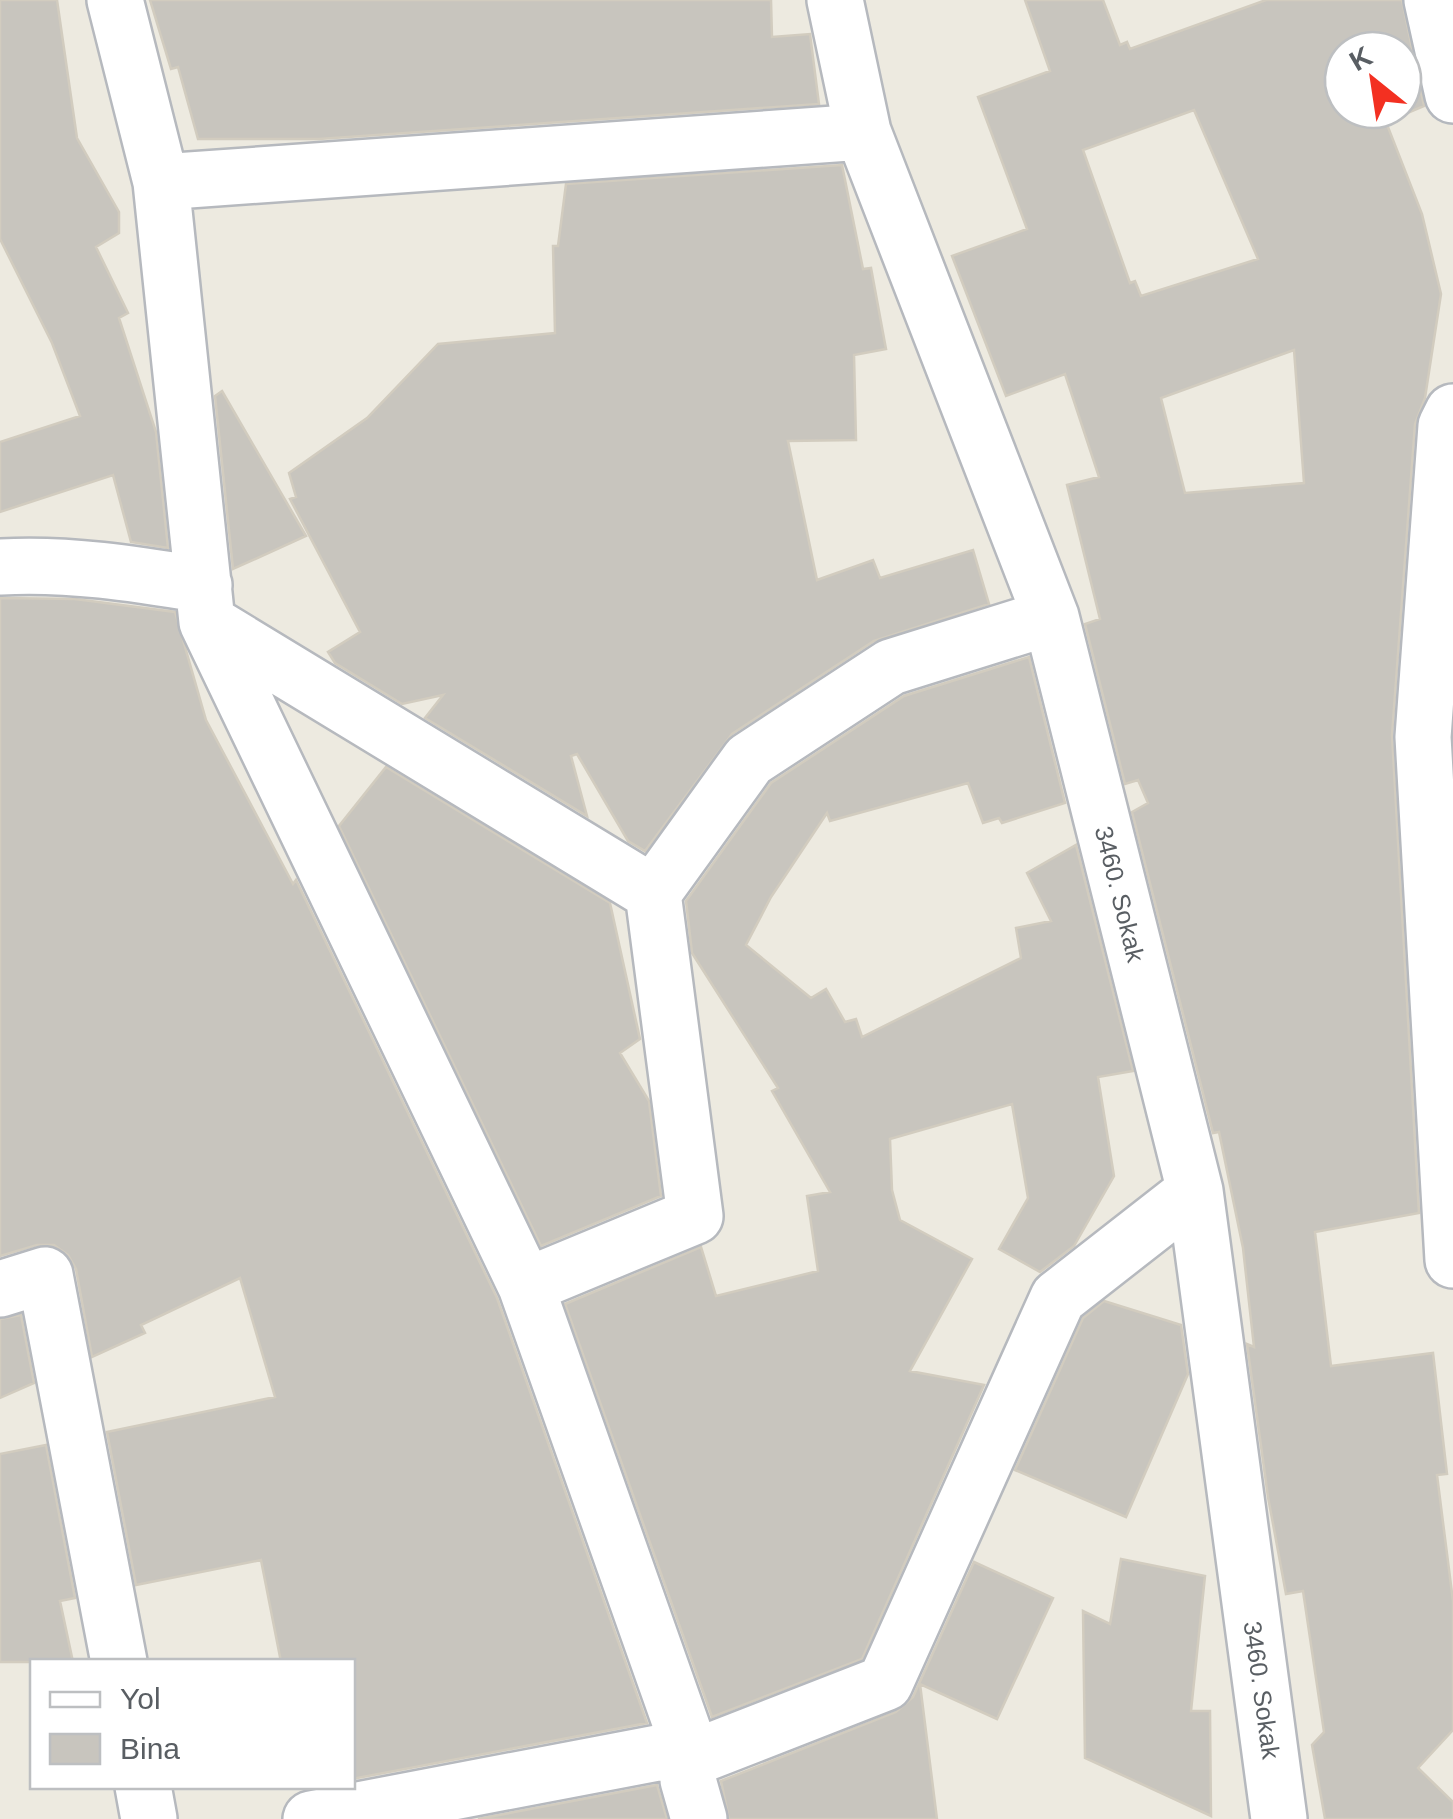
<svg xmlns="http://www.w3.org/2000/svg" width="1453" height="1819" font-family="Arial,sans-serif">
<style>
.building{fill:#c8c5be;stroke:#d2ccbf;stroke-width:2.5;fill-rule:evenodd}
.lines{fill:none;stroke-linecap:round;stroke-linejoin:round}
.street-casing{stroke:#b6b9be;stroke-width:60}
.secondary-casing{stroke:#b4b8be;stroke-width:60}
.street{stroke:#fff;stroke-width:55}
.secondary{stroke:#fff;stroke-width:55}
.labels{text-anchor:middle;stroke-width:8;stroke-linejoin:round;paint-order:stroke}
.street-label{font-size:25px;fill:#595e63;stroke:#fff}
</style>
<rect width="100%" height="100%" fill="#edeae0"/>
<path class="building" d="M0 0H57L77 138 119 212V233L96 247 128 313 119 318 156 432 168 548 131 542 113 475 0 512V442L80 416 52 343 0 239Z
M150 0H771L772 37 810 34 819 104 319 139H198L178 67 171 69Z
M1025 0H1103L1120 45 1127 42 1130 49 1266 0H1402L1424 106 1386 122 1422 214 1441 294 1425 398 1415 424 1392 735 1419 1213 1315 1232 1331 1366 1433 1353 1447 1474 1437 1475 1453 1601V1730L1418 1768 1453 1802V1819H1325L1312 1745 1324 1732 1303 1591 1286 1594 1268 1497 1247 1344 1254 1347 1243 1248 1219 1132 1213 1133 1132 812 1148 803 1138 780 1125 784 1085 624 1100 619 1067 485 1099 477 1065 374 1006 396 952 256 1027 229 978 97 1050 71ZM1343 50H1403V110H1343ZM1194 110 1258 259 1141 296 1135 281 1130 283 1083 150ZM1294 350 1304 483 1185 493 1161 398Z
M842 165 863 269 871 268 886 349 854 355 856 440 788 441 817 580 873 560 880 578 973 550 989 604 874 641 732 734 645 851 628 841 577 754 571 756 587 816 425 718 443 695 402 704 335 663 328 652 360 632 290 499 296 497 289 473 367 418 438 344 555 333 553 246H558L566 184Z
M222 391 306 536 233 569 215 396Z
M0 598 75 599 175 612 206 720 293 884 296 880 497 1298 647 1723 352 1779V1662H281L261 1560 136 1585 107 1432 275 1397 240 1278 141 1325 145 1333 92 1357 76 1269 68 1255 54 1245H37L0 1256Z
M1029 657 1065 803 1002 823 999 818 983 823 968 783 830 821 827 813 771 897 746 945 811 998 826 989 845 1022 856 1019 862 1037 1021 958 1016 928 1051 921 1027 873 1076 845 1133 1071 1098 1077 1114 1176 1074 1246 1040 1272 999 1249 1028 1198 1012 1104 890 1139 892 1190 900 1220 972 1259 910 1371 984 1385 862 1659 712 1717 565 1304 701 1247 716 1296 818 1271 807 1196 830 1192 772 1091 778 1088 692 953 686 901 771 783 904 696Z
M386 767 610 903 640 1039 620 1053 649 1101 661 1196 541 1246 339 826Z
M1104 1301 1181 1325 1188 1374 1126 1517 1015 1470 1083 1318Z
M21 1315 34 1383 0 1398V1319Z
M46 1445 75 1598 60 1601 73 1662H0V1454Z
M1121 1559 1205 1576 1191 1711H1210L1211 1816 1085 1758 1083 1611 1110 1624Z
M974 1562 1053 1598 997 1719 920 1684 937 1819H729L721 1781 896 1712 913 1697Z
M657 1785 667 1819H478Z"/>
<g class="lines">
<g class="street-casing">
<path id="street" d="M115 0 161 182 207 622 526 1286 689 1747 688 1780 699 1819
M835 0 863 132 1051 617 1195 1191 1279 1819
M161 182 863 132
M1453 412 1446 426 1423 737 1453 1260
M0 567C69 563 136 574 204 585
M207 622 653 893 749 760 891 667 1051 617
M526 1286 695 1216 653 893
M0 1289 45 1275 119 1662
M690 1759 885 1683 1058 1298 1195 1191
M143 1786 149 1819
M311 1819 689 1747"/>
</g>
<g class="secondary-casing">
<path id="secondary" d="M1432 0 1453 95"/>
</g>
<use href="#street" class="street"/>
<use href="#secondary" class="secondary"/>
</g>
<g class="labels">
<g class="street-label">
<text transform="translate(1120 894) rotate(76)" y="9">3460. Sokak</text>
<text transform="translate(1262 1690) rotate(82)" y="9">3460. Sokak</text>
</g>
</g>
<rect x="30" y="1659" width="325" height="130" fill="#ffffff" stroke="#bdbfc1" stroke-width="2.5"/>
<rect x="50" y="1692" width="50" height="15" fill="#ffffff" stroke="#bdbfc1" stroke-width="2.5"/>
<text x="120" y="1709" font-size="30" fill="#595e63">Yol</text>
<rect x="50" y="1734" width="50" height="30" fill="#c8c5be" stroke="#bdbfc1" stroke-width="2.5"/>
<text x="120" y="1759" font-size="30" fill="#595e63">Bina</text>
<g transform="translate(1373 80) rotate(330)"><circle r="48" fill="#ffffff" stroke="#bdbfc1" stroke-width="2.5"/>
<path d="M0-8L18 38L0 25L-18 38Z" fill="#f33021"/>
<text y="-15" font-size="28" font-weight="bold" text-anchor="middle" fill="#595e63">K</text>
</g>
</svg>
